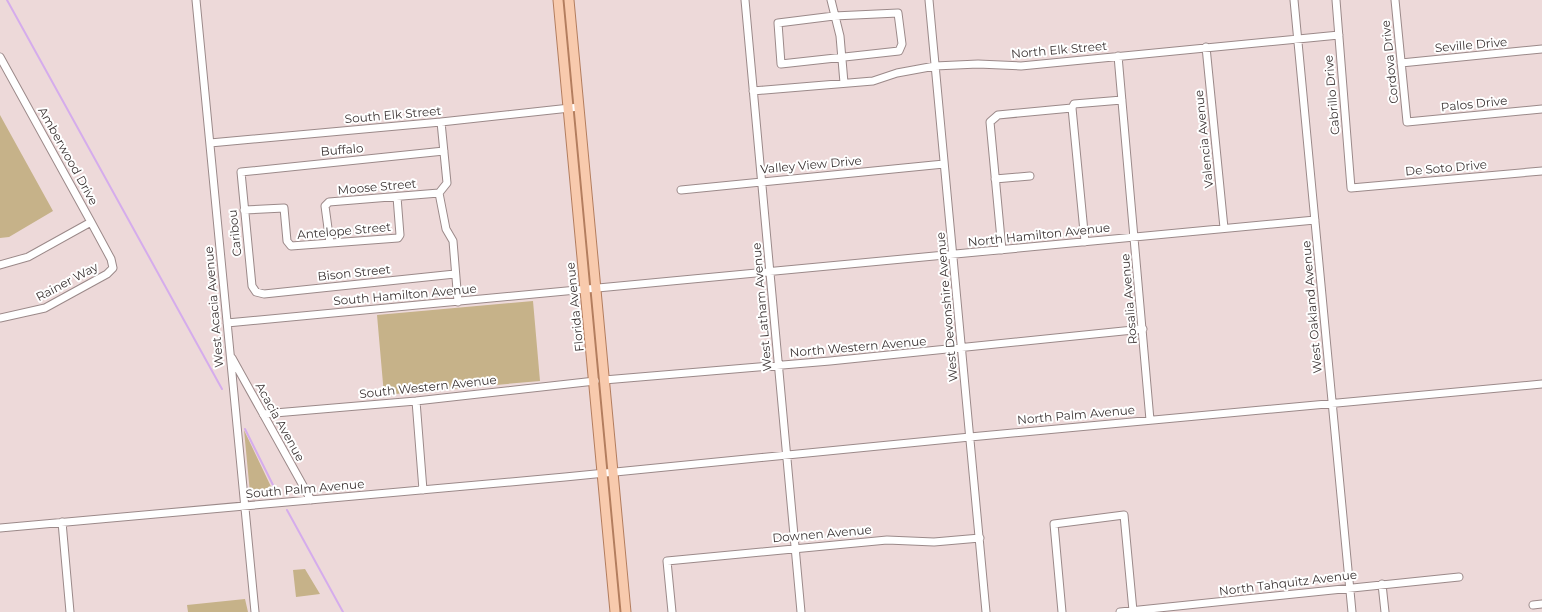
<svg xmlns="http://www.w3.org/2000/svg" width="1542" height="612" font-family="Montserrat,sans-serif">
<style>
.green{fill:#c6b289}
.lines{fill:none;stroke-linecap:round;stroke-linejoin:round}
.stream{stroke:#d5acec;stroke-width:2}
.minor-casing{stroke:#9b8989;stroke-width:9}
.major-casing{stroke:#b37d5e;stroke-width:11}
.minor{stroke:#fff;stroke-width:7}
.major{stroke:#f8caad;stroke-width:9}
.labels{text-anchor:middle;stroke-width:4;stroke-linejoin:round;paint-order:stroke}
.street-label{font-size:12px;fill:#3a3232;stroke:#fff}
</style>
<rect width="100%" height="100%" fill="#edd9d9"/>
<path class="green" d="M0 115 53 211 9 237 0 238Z
M533 301 540 381 384 395 377 315Z
M244 430 275 495 255 497 250 493Z
M305 569 320 594 296 597 293 570Z
M245 599 248 612H188L187 605Z"/>
<g class="lines">
<path class="stream" d="M7 0 222 389
M245 429 278 495
M287 510 343 612"/>
<g class="minor-casing">
<path id="minor" d="M196 0 255 612
M745 0 801 612
M831 0 840 36 844 83
M929 0 986 612
M1294 0 1352 612
M1336 0 1351 188 1542 171
M1395 0 1407 122 1542 109
M898 13 902 44 899 51 781 64 778 23 834 16Z
M1206 47 1224 228
M1118 56 1150 420
M0 57 91 222 111 259 113 268 107 274 45 308 0 318
M1401 63 1542 49
M753 91 873 81 897 73 935 66 978 64 1021 66 1339 35
M1072 108 1085 242
M441 122 447 183 439 193 446 229 453 241 458 302
M210 143 441 122 579 107
M444 151 241 172 252 286 256 292 264 294 455 274
M995 179 1030 176
M681 190 944 164
M244 210 284 208 287 241 291 246 398 238 400 235 397 197
M330 243 325 206 329 202 439 193
M1002 250 990 122 998 115 1072 108 1074 104 1122 100
M0 265 28 257 91 222
M227 323 1315 220
M232 358 311 500
M604 380 830 361 1143 329
M416 401 423 490
M263 414 416 401 595 381
M62 522 70 612
M0 528 565 477 970 437 1542 384
M1382 584 1385 612
M1533 605 1542 604
M672 612 667 561 887 540 934 542 980 538
M1062 612 1054 524 1124 515 1133 611
M1120 612 1459 577"/>
</g>
<g class="major-casing">
<path id="major" d="M558 0 615 612
M569 0 626 612"/>
</g>
<use href="#minor" class="minor"/>
<use href="#major" class="major"/>
</g>
<g class="labels">
<g class="street-label">
<text transform="translate(1471 45) rotate(-5)" y="4">Seville Drive</text>
<text transform="translate(1059 50) rotate(-5)" y="4">North Elk Street</text>
<text transform="translate(1390 62) rotate(-96)" y="4">Cordova Drive</text>
<text transform="translate(1332 95) rotate(-95)" y="4">Cabrillo Drive</text>
<text transform="translate(1474 104) rotate(-6)" y="4">Palos Drive</text>
<text transform="translate(393 115) rotate(-5)" y="4">South Elk Street</text>
<text transform="translate(1204 139) rotate(-96)" y="4">Valencia Avenue</text>
<text transform="translate(342 150) rotate(-5)" y="4">Buffalo</text>
<text transform="translate(68 156) rotate(61)" y="4">Amberwood Drive</text>
<text transform="translate(811 165) rotate(-5)" y="4">Valley View Drive</text>
<text transform="translate(1446 168) rotate(-5)" y="4">De Soto Drive</text>
<text transform="translate(377 187) rotate(-5)" y="4">Moose Street</text>
<text transform="translate(344 231) rotate(-5)" y="4">Antelope Street</text>
<text transform="translate(235 233) rotate(-96)" y="4">Caribou</text>
<text transform="translate(1039 235) rotate(-6)" y="4">North Hamilton Avenue</text>
<text transform="translate(354 273) rotate(-6)" y="4">Bison Street</text>
<text transform="translate(67 282) rotate(-28)" y="4">Rainer Way</text>
<text transform="translate(405 295) rotate(-5)" y="4">South Hamilton Avenue</text>
<text transform="translate(1129 299) rotate(-95)" y="4">Rosalia Avenue</text>
<text transform="translate(214 307) rotate(-95)" y="4">West Acacia Avenue</text>
<text transform="translate(575 307) rotate(-96)" y="4">Florida Avenue</text>
<text transform="translate(762 307) rotate(-95)" y="4">West Latham Avenue</text>
<text transform="translate(947 307) rotate(-95)" y="4">West Devonshire Avenue</text>
<text transform="translate(1312 307) rotate(-95)" y="4">West Oakland Avenue</text>
<text transform="translate(858 347) rotate(-5)" y="4">North Western Avenue</text>
<text transform="translate(428 387) rotate(-6)" y="4">South Western Avenue</text>
<text transform="translate(1076 415) rotate(-5)" y="4">North Palm Avenue</text>
<text transform="translate(280 422) rotate(61)" y="4">Acacia Avenue</text>
<text transform="translate(305 489) rotate(-5)" y="4">South Palm Avenue</text>
<text transform="translate(822 534) rotate(-5)" y="4">Downen Avenue</text>
<text transform="translate(1288 583) rotate(-7)" y="4">North Tahquitz Avenue</text>
</g>
</g>
</svg>
